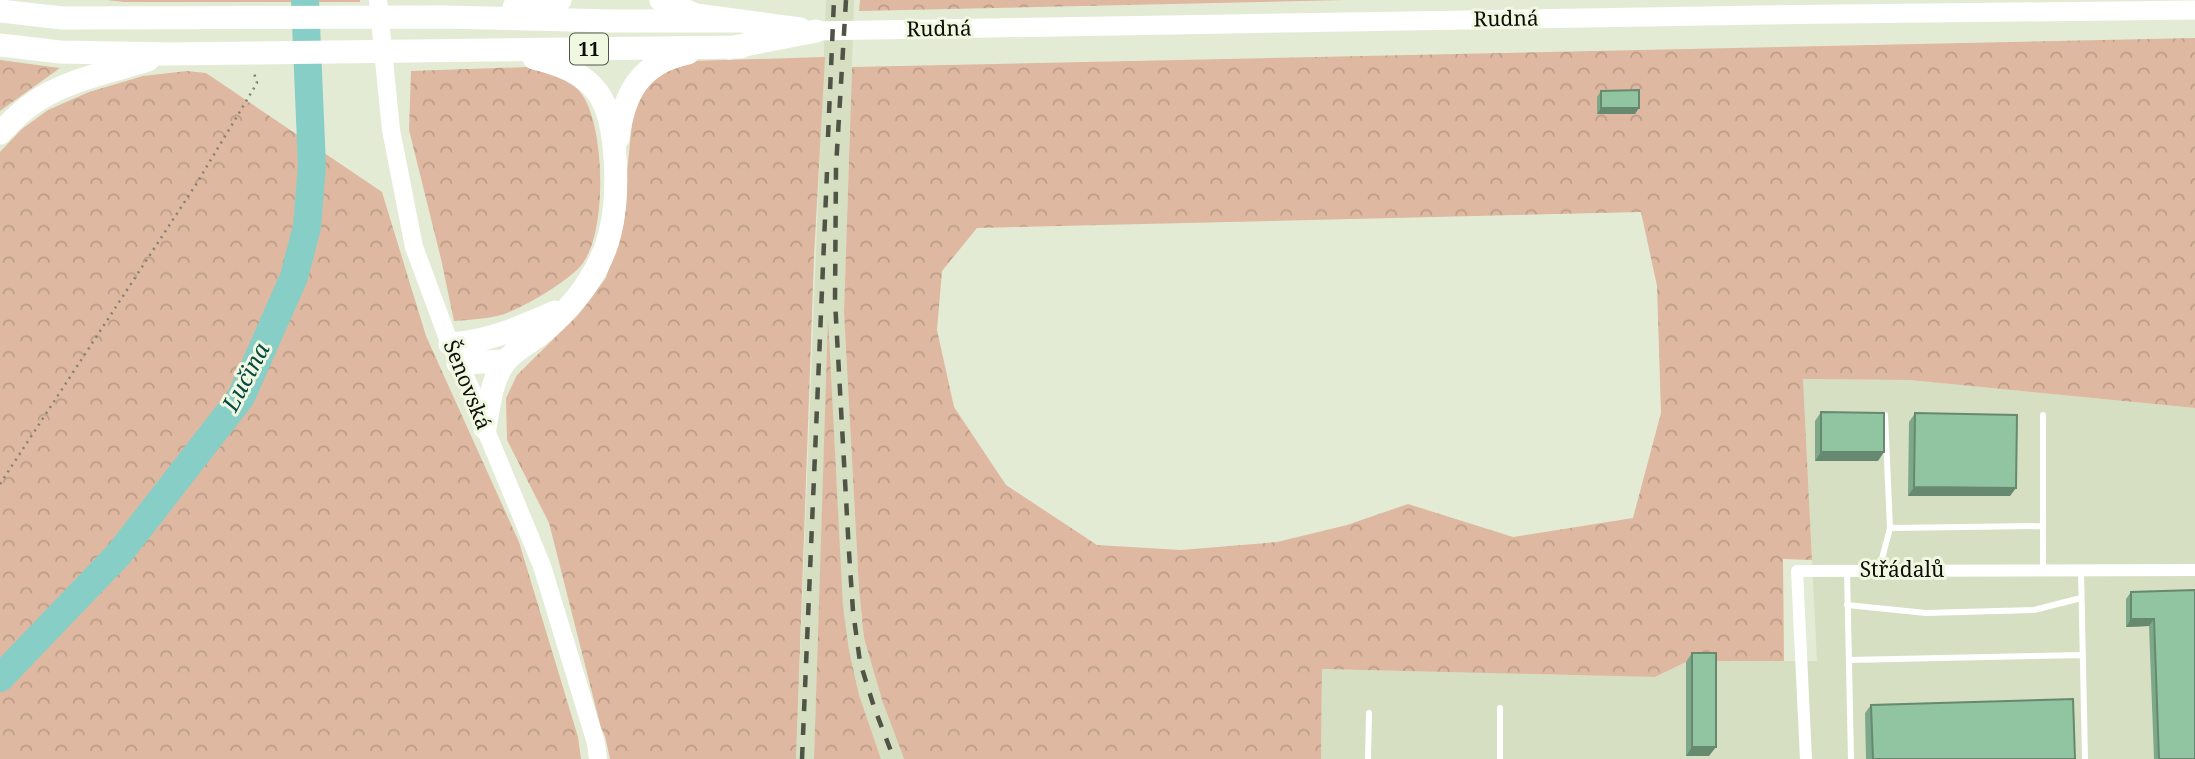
<svg xmlns="http://www.w3.org/2000/svg" width="2195" height="759" font-family="'Noto Serif',serif">
<style>
.built{fill:#d6dfc2}
.forest{fill:url(#forest-crowns);fill-rule:evenodd}
.lines{fill:none;stroke-linecap:round;stroke-linejoin:round}
.river{stroke:#87cfc6;stroke-width:28}
.path{stroke:#7d8273;stroke-width:2.5;stroke-dasharray:2 5;stroke-linecap:butt}
.lane{stroke:#fff;stroke-width:6}
.street{stroke:#fff;stroke-width:12}
.secondary{stroke:#fff;stroke-width:18}
.primary{stroke:#fff;stroke-width:19}
.highway{stroke:#fff;stroke-width:23}
.rail{stroke:#505447;stroke-width:4.5;stroke-dasharray:12 12;stroke-linecap:butt}
.wall{fill:#7da98a}
.shaded-wall{fill:#668970}
.building{fill:#91c4a0;stroke:#668970;stroke-width:2}
.labels{text-anchor:middle;stroke-width:6;stroke-linejoin:round;paint-order:stroke}
.shield{fill:#f1f8e2;stroke:#515649;stroke-width:2}
.shield-label{font-size:19px;font-weight:bold;fill:#0d1008}
.street-label{font-size:21px;fill:#0d1008;stroke:#f1f8e2}
.water-label{font-size:23px;font-style:italic;fill:#064a44;stroke:#f1f8e2}
</style>
<defs>
<pattern id="forest-crowns" width="20" height="18" patternUnits="userSpaceOnUse" patternTransform="scale(1.75)"><rect width="20" height="18" fill="#deb8a0"/><path d="M2 6a3 3 0 1 1 6 0M12 15a3 3 0 1 1 6 0" fill="none" stroke="#bd9d88"/></pattern>
</defs>
<rect width="100%" height="100%" fill="#e4ebd5"/>
<path class="built" d="M826 0H854L844 312 859 589 864 638 882 700 904 759H881L859 695 849 650 843 606 828 329 814 759H796Z
M1803 379 1910 380 2195 408V759H1321L1322 669 1655 677 1688 661H1817Z"/>
<path class="forest" d="M107 0H360V2H124Z
M860 0H1345L859 11Z
M2195 38V408L1910 380 1803 379 1812 560 1783 559 1784 661H1688L1655 677 1322 669 1321 759H904L882 700 864 638 859 589 844 312 852 67ZM1641 212 1657 286 1661 413 1633 518 1513 537 1408 504 1347 525 1277 542 1181 550 1097 545 1006 485 954 407 937 330 942 271 977 228Z
M825 57 814 257 796 759H610L605 736 601 728 549 523 507 440 506 398 517 375 577 316 606 278 621 232 633 113 642 88 664 71 691 61Z
M0 60 60 68 0 111Z
M528 67C549 73 571 77 583 96 605 130 607 230 583 263 570 281 519 311 497 316 483 319 468 320 454 321L441 259 409 130 411 71Z
M187 71 206 73 382 192 426 336 519 542 578 737 581 759H0V152L22 129 48 110 89 92 143 76Z
M828 317 843 606 849 650 859 695 881 759H814Z"/>
<g class="lines">
<path class="river" d="M0 678 119 554 241 397 294 277 307 227 312 166 305 0"/>
<path class="path" d="M0 484 195 186 257 83 254 73"/>
<path class="lane" d="M1890 528 2042 526
M1847 570 1851 759
M1879 570 1890 528 1885 415
M2043 570V415
M2081 570 2085 759
M1847 605 1926 613 2034 610 2081 598
M1849 660 2083 655
M1500 708V759
M1368 759 1369 713"/>
<path class="street" d="M1806 759 1797 571 2195 570"/>
<path class="secondary" d="M378 0 391 130 414 247 450 344 474 396 485 428 542 566 596 743 598 759"/>
<path class="primary" d="M816 31 1764 15 2195 10"/>
<path class="highway" d="M661 0 696 15 800 29
M514 7 560 0
M0 11 62 18 443 17 613 21H740
M0 45 60 52 170 54 741 47
M729 48 816 31
M0 133C10 123 20 112 32 104 65 80 110 72 148 60
M618 138C624 93 640 63 688 53
M450 344C488 342 521 327 555 312
M458 363 505 361
M485 428C489 407 491 380 505 362 512 352 527 344 538 336 556 321 576 302 588 282 598 267 606 250 610 233 619 198 619 123 598 93 582 72 559 64 534 58"/>
<path class="rail" d="M846 0 836 167 835 301 849 552 853 611 860 662 874 707 894 759
M828 137 834 0
M802 759 827 172"/>
</g>
<path class="wall" d="M1601 91 1635 114H1597V97Z
M1821 412 1878 461H1815V421Z
M1915 413 2010 496H1908L1909 422Z
M2195 590V759H2154L2149 626 2126 627V599L2131 592Z
M1692 653 1709 756H1686V662Z
M1871 705 2075 759H1866L1865 713Z"/>
<path class="shaded-wall" d="M1601 108H1639L1635 114H1597Z
M1821 452H1884L1878 461H1815Z
M1914 487 2016 488 2010 496H1908Z
M2131 619H2154L2149 626 2126 627Z
M1692 747H1716L1709 756H1686Z"/>
<path class="building" d="M1639 90V108H1601V91Z
M1821 412 1884 413V452H1821Z
M1915 413 2017 415 2016 488 1914 487Z
M2195 590V759H2159L2154 619H2131V592Z
M1692 653H1716V747H1692Z
M2073 699 2075 759H1873L1871 705Z"/>
<g class="labels">
<rect class="shield" x="570" y="33.5" width="38" height="31" rx="5"/>
<g class="shield-label">
<text x="589" y="56">11</text>
</g>
<g class="street-label">
<text transform="translate(1506 19) rotate(-1)" y="7">Rudná</text>
<text transform="translate(939 29) rotate(-1)" y="7">Rudná</text>
<text transform="translate(467 385) rotate(68)" y="7">Šenovská</text>
<text x="1902" y="577">Střádalů</text>
</g>
<g class="water-label">
<text transform="translate(246 377) rotate(-62)" y="8">Lučina</text>
</g>
</g>
</svg>
